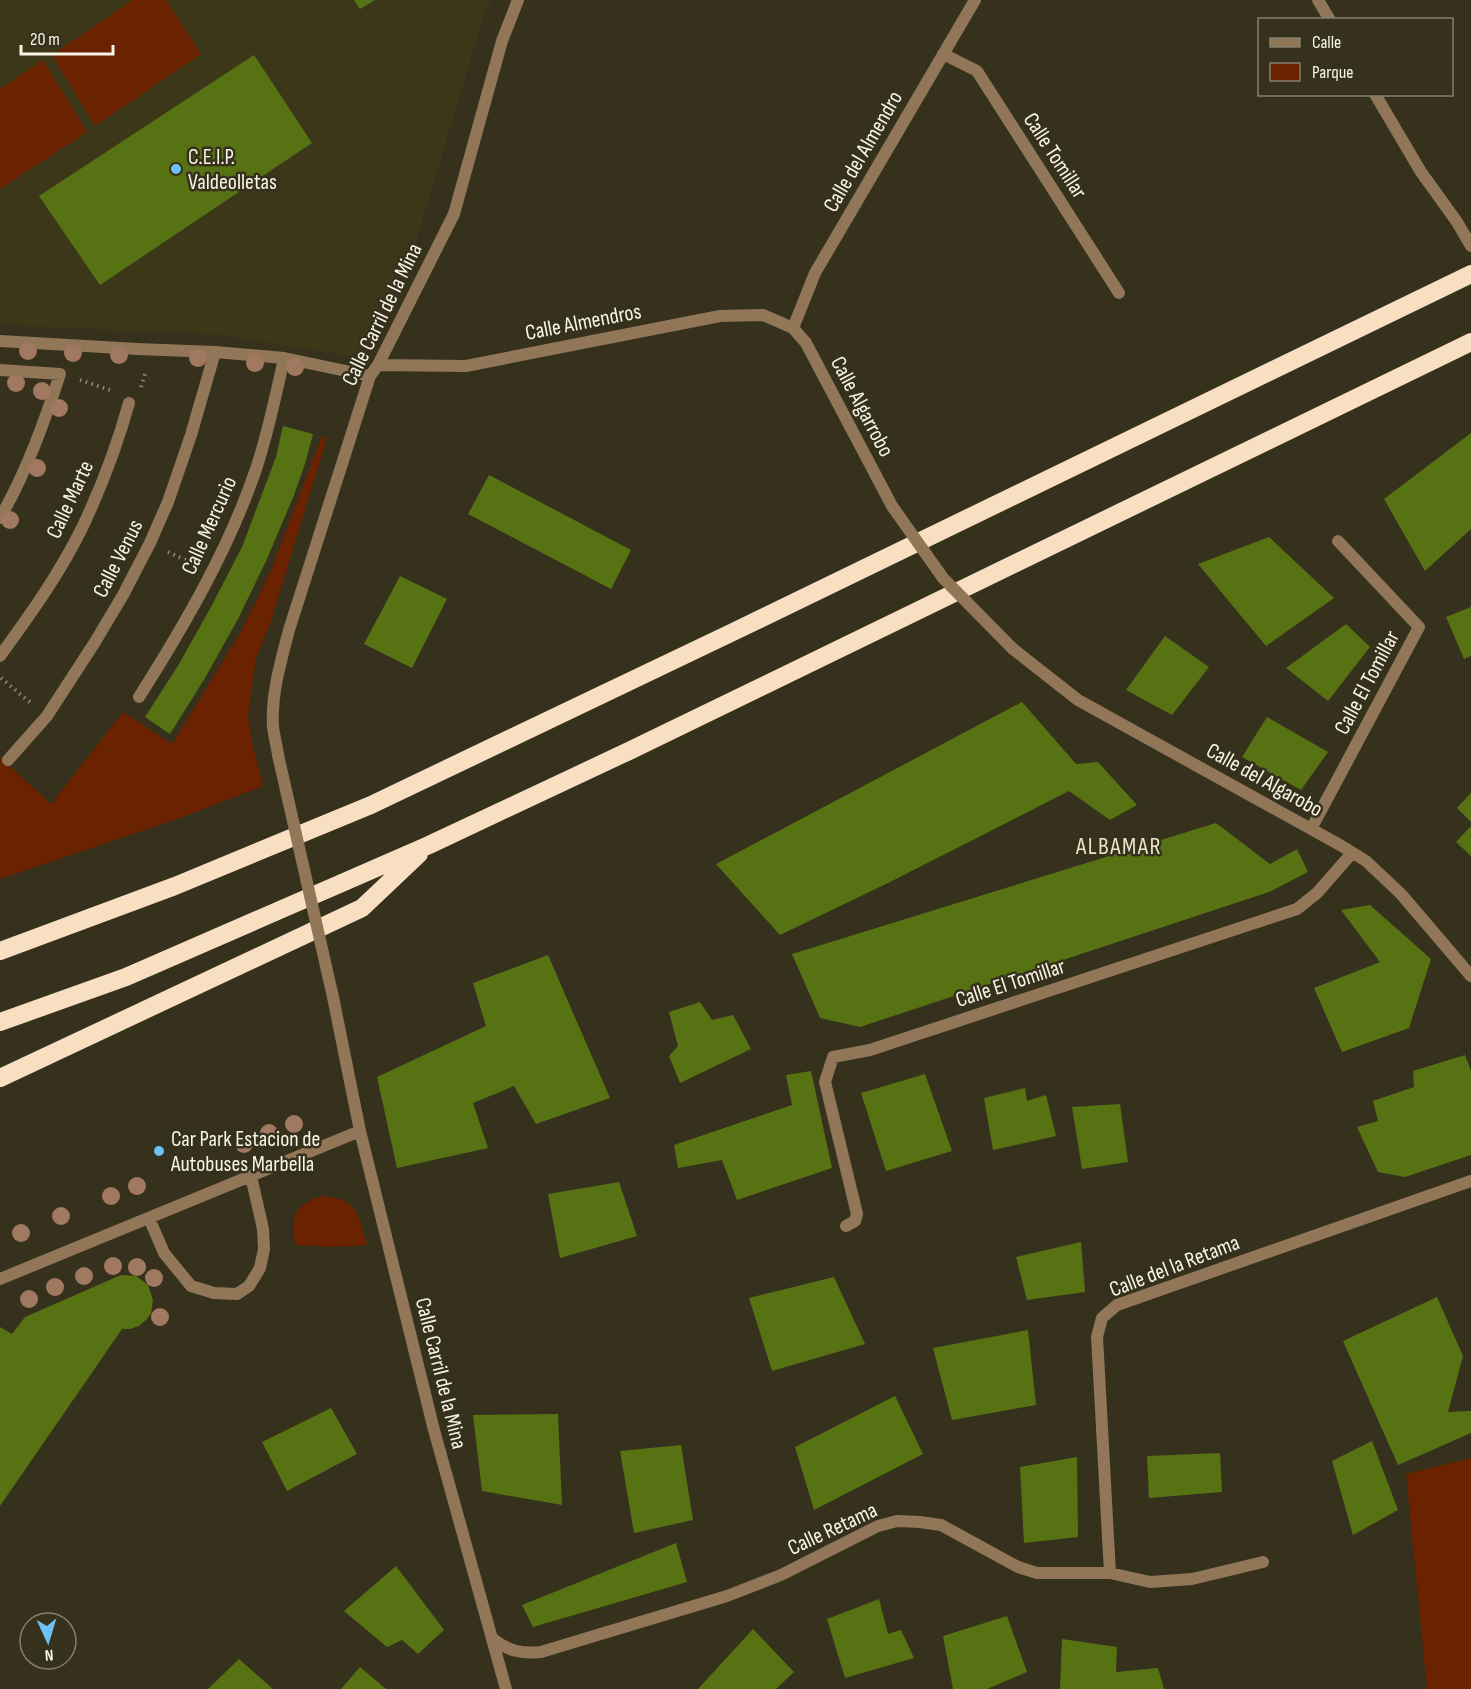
<svg xmlns="http://www.w3.org/2000/svg" width="1471" height="1689" font-family="'Sofia Sans Condensed',sans-serif">
<style>
.built{fill:#3d3719}
.green{fill:#6b2200}
.building{fill:#577213}
.lines{fill:none;stroke-linecap:round;stroke-linejoin:round}
.path{stroke:#8f8a79;stroke-width:4;stroke-dasharray:1.5 4.5;stroke-linecap:butt}
.pedestrian{stroke:#917658;stroke-width:12}
.minor{stroke:#917658;stroke-width:12}
.motorway{stroke:#f9dfc2;stroke-width:18}
.minor-bridge{stroke:#917658;stroke-width:12}
.tree{fill:#a17860}
.poi-dot{fill:#6ec2f3;stroke:#36311c;stroke-width:2}
.labels{text-anchor:middle;stroke-width:5;stroke-linejoin:round;paint-order:stroke}
.street-label{font-size:22px;fill:#f8f5e8;stroke:#36311c}
.poi-label{font-size:22px;fill:#f8f5e8;stroke:#36311c;text-anchor:start}
.neighbourhood-label{font-size:24px;letter-spacing:1.5px;fill:#eae4c9;stroke:#36311c}
</style>
<rect width="100%" height="100%" fill="#36311c"/>
<path class="built" d="M0 0H491L483 19 417 239 361 358 221 335 0 325Z"/>
<path class="green" d="M133 0H166L201 54 95 126 52 55Z
M43 60 87 132 0 189V89Z
M322 436 327 438 271 621 256 658 248 715 252 743 263 786 180 818 0 879V757L51 804 123 712 172 744 242 630 271 570Z
M322 1196C359 1199 358 1214 367 1245L336 1247 295 1245C292 1216 292 1206 322 1196Z
M1471 1458V1689H1427L1406 1474Z"/>
<path class="building" d="M354 0H375L360 9Z
M254 55 312 143 100 285 39 196Z
M283 426 313 434 305 464 294 495 267 559 238 619 205 678 170 734 145 717 179 664 212 605 242 547 276 457Z
M1471 433V529L1425 571 1384 499Z
M489 475 631 550 611 589 468 514Z
M1269 537 1334 598 1266 646 1198 564Z
M400 576 447 599 412 668 364 644Z
M1471 607V656L1464 659 1446 617Z
M1346 624 1370 647 1328 701 1286 668Z
M1165 636 1209 667 1172 715 1126 690Z
M1022 702 1076 764 1098 762 1137 805 1110 820 1069 791 890 882 780 935 716 864Z
M1267 717 1328 752 1301 790 1242 757Z
M1471 793V822L1457 808Z
M1216 823 1270 864 1297 849 1308 872 1269 892 860 1027 820 1018 792 954Z
M1471 826V856L1456 842Z
M1370 905 1431 959 1409 1028 1342 1052 1314 988 1380 962 1341 910Z
M548 955 610 1098 536 1124 514 1086 473 1103 488 1148 397 1168 377 1077 486 1026 473 983Z
M700 1002 712 1020 733 1015 751 1049 680 1083 669 1056 678 1046 669 1012Z
M1465 1055 1471 1071V1155L1405 1177 1378 1172 1357 1127 1378 1121 1373 1101 1414 1087 1413 1071Z
M811 1071 832 1168 737 1200 722 1160 678 1168 674 1145 792 1105 786 1075Z
M925 1074 952 1151 886 1171 861 1093Z
M1025 1088 1027 1101 1046 1095 1056 1136 993 1150 984 1098Z
M1120 1104 1128 1162 1082 1169 1072 1107Z
M619 1182 637 1236 560 1258 548 1194Z
M1081 1242 1085 1292 1027 1300 1016 1257Z
M121 1275 136 1276 148 1285 153 1300 151 1313 147 1319 139 1326 130 1329H122L0 1506V1327L12 1334 25 1317Z
M834 1277 865 1344 772 1371 749 1298Z
M1437 1297 1463 1356 1448 1412 1471 1411V1433L1398 1465 1343 1341Z
M1028 1330 1036 1405 952 1420 933 1348Z
M895 1396 923 1454 814 1510 795 1447Z
M331 1408 357 1454 287 1491 262 1442Z
M558 1414 562 1505 482 1491 473 1415Z
M1372 1441 1398 1510 1353 1535 1332 1461Z
M681 1445 693 1520 634 1533 620 1451Z
M1220 1453 1222 1492 1149 1498 1147 1456Z
M1077 1457 1078 1537 1024 1543 1020 1467Z
M676 1543 687 1582 533 1627 522 1605Z
M396 1566 444 1630 418 1654 402 1640 387 1647 344 1611Z
M879 1599 888 1634 901 1630 914 1658 845 1678 827 1619Z
M1007 1616 1027 1672 987 1689H953L943 1636Z
M753 1629 794 1672 776 1689H698Z
M1062 1639 1117 1647 1116 1672 1158 1668 1164 1689H1060Z
M239 1659 273 1689H208Z
M360 1667 386 1689H341Z"/>
<g class="lines">
<path class="path" d="M80 380 113 391
M141 387 146 371
M168 552 194 564
M1 678 32 704"/>
<path class="pedestrian" d="M0 341 137 349 215 352 284 358 370 376
M0 656C30 615 60 573 82 528 101 488 117 446 129 403
M139 697C184 626 229 549 256 469 268 433 276 395 284 358
M8 760 47 716 95 642 123 595 150 543 168 502 191 435 215 352"/>
<path class="minor" d="M1318 0 1330 20
M943 54 977 71 1119 293
M1375 94 1421 172 1457 222 1471 246
M793 328 815 273 975 0
M378 365 466 366 720 316 763 315 793 328 806 343 892 506
M0 370 60 374C44 423 26 473 0 518
M1013 649 1078 700 1340 845 1366 861 1401 894 1471 976
M278 755C277 746 274 736 273 727 271 694 281 661 289 630L370 376 378 365 454 214 502 41 518 0
M1311 829 1419 627 1338 541
M333 997 360 1131 434 1430 506 1689
M149 1218 164 1253 191 1286 214 1293 237 1294 249 1286 260 1268 264 1249 263 1229 251 1176
M846 1226 855 1221 857 1214 825 1082 833 1057 870 1050 1297 909 1317 893 1352 853
M0 1279 360 1131
M1110 1573 1097 1337 1102 1318 1117 1305 1471 1181
M493 1639C508 1651 522 1654 541 1652L727 1596 781 1575 878 1526 897 1521 920 1522 941 1525 1018 1567 1037 1573H1110L1150 1582 1192 1579 1263 1562"/>
<path class="motorway" d="M0 951 175 886 371 805 733 632 1471 274
M0 1022 126 977 429 845 629 751 1471 342
M0 1078 362 908 419 854"/>
<path class="minor-bridge" d="M892 506 943 578 1013 649
M278 755 333 997"/>
</g>
<g class="tree">
<circle cx="28" cy="351" r="9"/>
<circle cx="73" cy="353" r="9"/>
<circle cx="119" cy="355" r="9"/>
<circle cx="198" cy="358" r="9"/>
<circle cx="255" cy="363" r="9"/>
<circle cx="295" cy="367" r="9"/>
<circle cx="16" cy="383" r="9"/>
<circle cx="42" cy="391" r="9"/>
<circle cx="59" cy="408" r="9"/>
<circle cx="37" cy="468" r="9"/>
<circle cx="10" cy="520" r="9"/>
<circle cx="294" cy="1124" r="9"/>
<circle cx="269" cy="1133" r="9"/>
<circle cx="244" cy="1144" r="9"/>
<circle cx="137" cy="1186" r="9"/>
<circle cx="111" cy="1196" r="9"/>
<circle cx="61" cy="1216" r="9"/>
<circle cx="21" cy="1233" r="9"/>
<circle cx="113" cy="1266" r="9"/>
<circle cx="137" cy="1267" r="9"/>
<circle cx="84" cy="1276" r="9"/>
<circle cx="154" cy="1278" r="9"/>
<circle cx="55" cy="1287" r="9"/>
<circle cx="29" cy="1299" r="9"/>
<circle cx="160" cy="1317" r="9"/>
</g>
<g class="poi-dot">
<circle cx="176" cy="169" r="6"/>
<circle cx="159" cy="1151" r="6"/>
</g>
<g class="labels">
<g class="street-label">
<text transform="translate(862 151) rotate(-60)" y="8">Calle del Almendro</text>
<text transform="translate(1056 155) rotate(57)" y="8">Calle Tomillar</text>
<text transform="translate(381 314) rotate(-64)" y="8">Calle Carril de la Mina</text>
<text transform="translate(583 321) rotate(-11)" y="8">Calle Almendros</text>
<text transform="translate(863 406) rotate(62)" y="8">Calle Algarrobo</text>
<text transform="translate(69 499) rotate(-65)" y="8">Calle Marte</text>
<text transform="translate(208 525) rotate(-66)" y="8">Calle Mercurio</text>
<text transform="translate(117 558) rotate(-63)" y="8">Calle Venus</text>
<text transform="translate(1366 682) rotate(-62)" y="8">Calle El Tomillar</text>
<text transform="translate(1265 779) rotate(29)" y="8">Calle del Algarobo</text>
<text transform="translate(1010 982) rotate(-18)" y="8">Calle El Tomillar</text>
<text transform="translate(1174 1265) rotate(-21)" y="8">Calle del la Retama</text>
<text transform="translate(442 1373) rotate(76)" y="8">Calle Carril de la Mina</text>
<text transform="translate(832 1528) rotate(-25)" y="8">Calle Retama</text>
</g>
<g class="poi-label">
<text x="188" y="164">C.E.I.P.<tspan x="188" dy="25">Valdeolletas</tspan></text>
<text x="171" y="1146">Car Park Estacion de<tspan x="171" dy="25">Autobuses Marbella</tspan></text>
</g>
<g class="neighbourhood-label">
<text x="1119" y="854">ALBAMAR</text>
</g>
</g>
<rect x="1258" y="18" width="195" height="78" fill="#36311c" stroke="#847f6e" stroke-width="1.5"/>
<rect x="1270" y="38" width="30" height="9" fill="#917658" stroke="#847f6e" stroke-width="1.5"/>
<text x="1312" y="48" font-size="18" fill="#f8f5e8">Calle</text>
<rect x="1270" y="63" width="30" height="18" fill="#6b2200" stroke="#847f6e" stroke-width="1.5"/>
<text x="1312" y="78" font-size="18" fill="#f8f5e8">Parque</text>
<g transform="translate(48 1641) rotate(176)"><circle r="28" fill="#36311c" stroke="#847f6e" stroke-width="1.5"/>
<path d="M0-4.5L10 22L0 15L-10 22Z" fill="#6ec2f3"/>
<text y="-9" font-size="16" font-weight="bold" text-anchor="middle" fill="#f8f5e8">N</text>
</g>
<path d="M21 45v9h92v-9" fill="none" stroke="#f8f5e8" stroke-width="3"/>
<text x="30" y="45" font-size="18" fill="#f8f5e8" stroke="#36311c" stroke-width="4.5" paint-order="stroke">20 m</text>
</svg>
